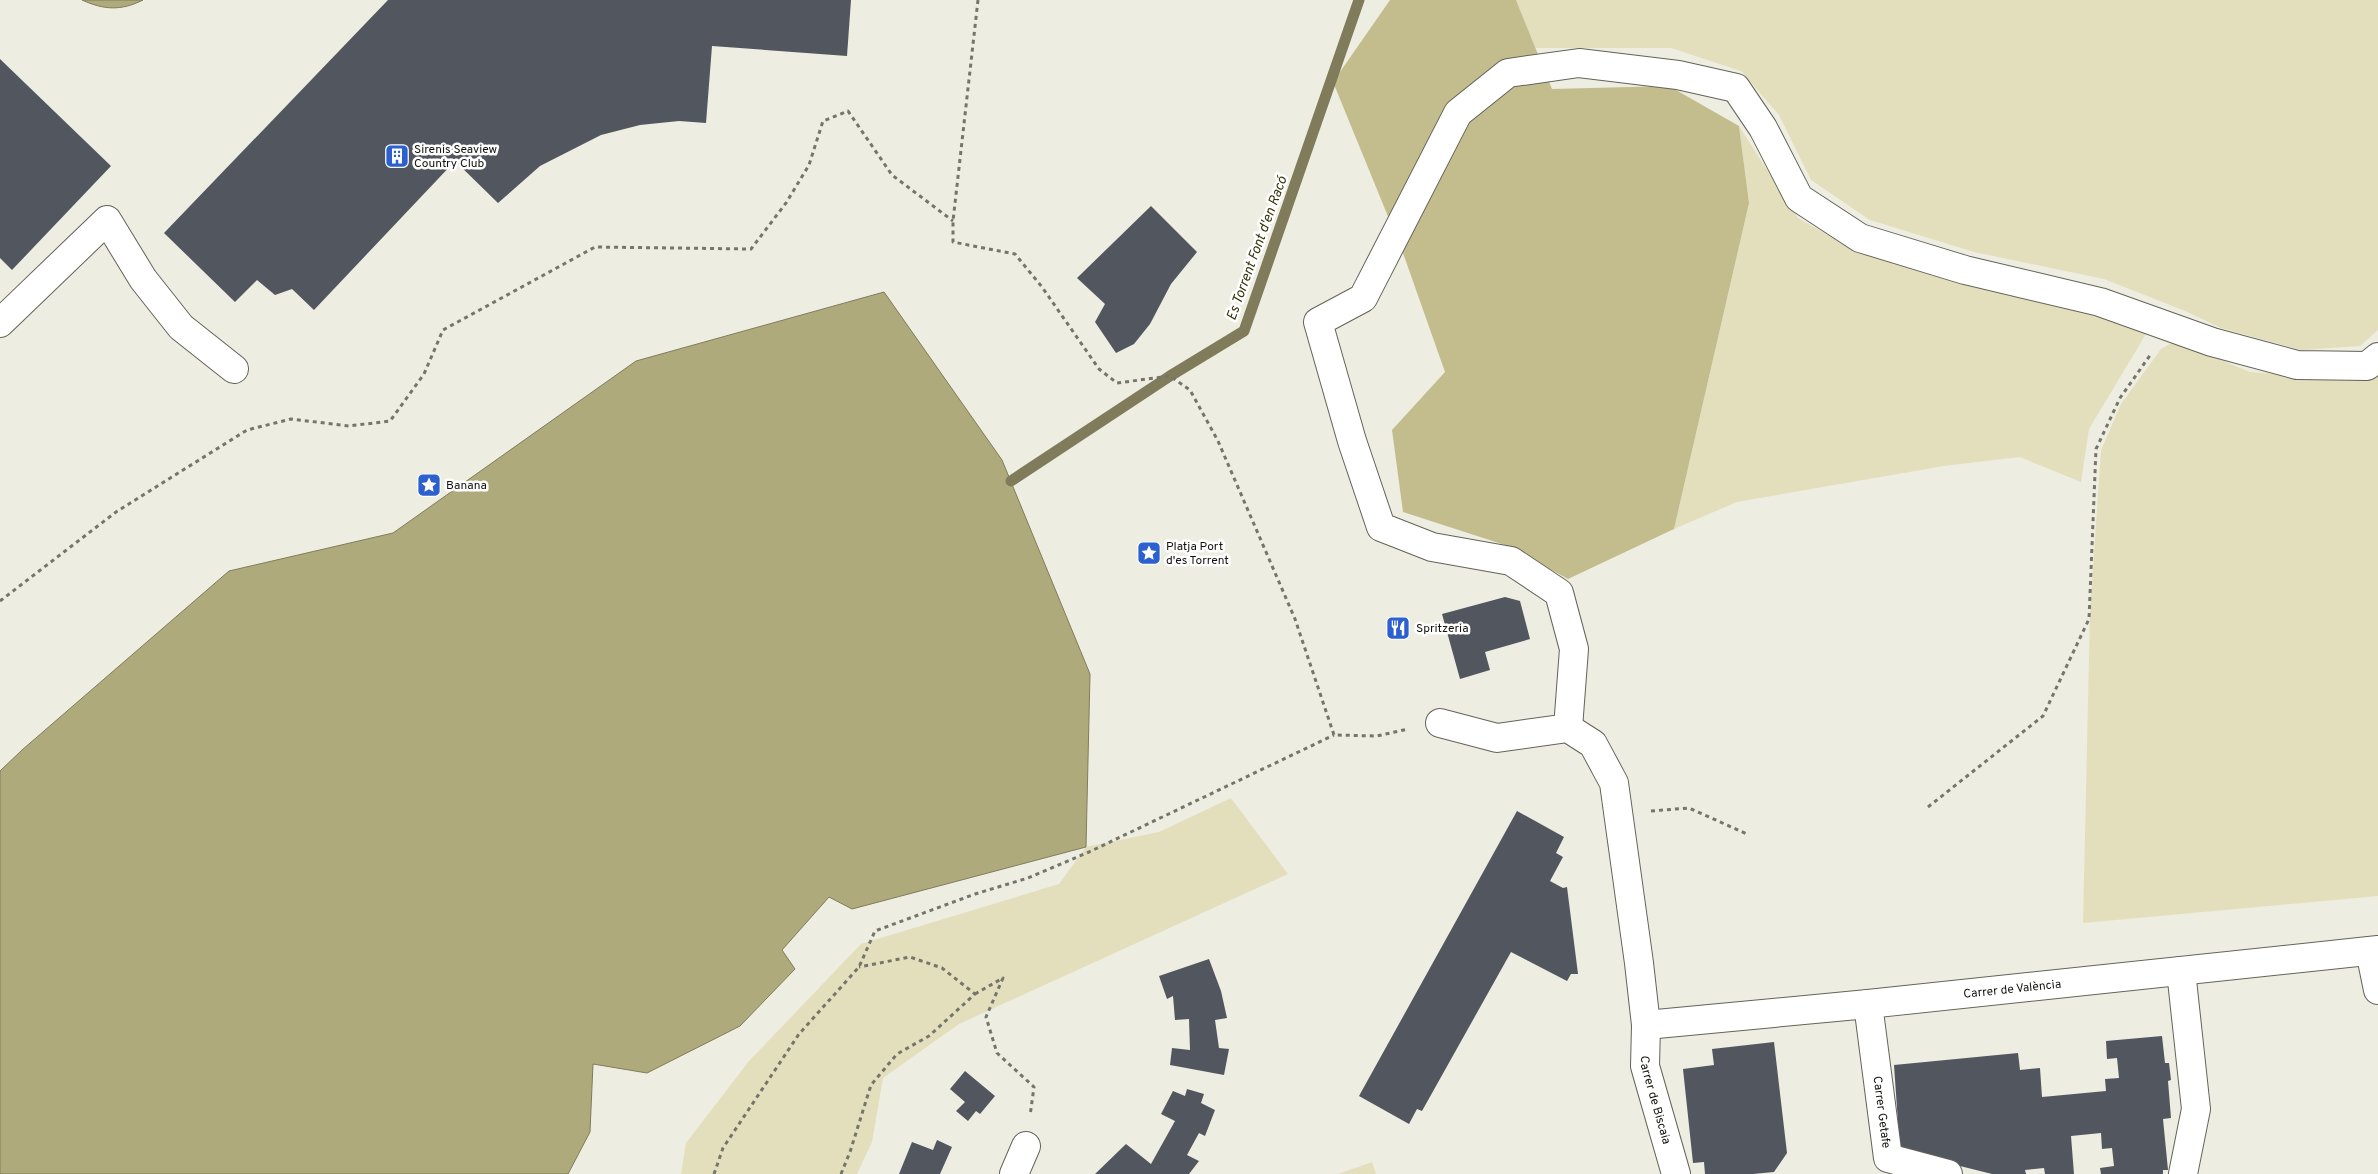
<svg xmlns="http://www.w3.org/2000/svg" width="2378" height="1174" font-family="Overpass,sans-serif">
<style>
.green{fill:#e3dfbc}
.forest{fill:#c3bd8e}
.water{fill:#afaa7c;stroke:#807c5b}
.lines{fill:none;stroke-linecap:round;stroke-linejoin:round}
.stream{stroke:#807c5b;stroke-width:11}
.building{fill:#52565f}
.minor-casing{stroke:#646359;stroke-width:30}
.path{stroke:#76756d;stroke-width:3;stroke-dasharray:4 4;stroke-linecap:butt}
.minor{stroke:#fff;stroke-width:28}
.labels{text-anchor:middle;stroke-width:5;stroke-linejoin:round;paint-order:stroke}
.poi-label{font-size:12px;fill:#12110d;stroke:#fff;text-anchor:start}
.street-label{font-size:12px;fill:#12110d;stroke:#fff}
.water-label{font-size:14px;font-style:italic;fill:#37330c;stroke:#fff}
</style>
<rect width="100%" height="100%" fill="#eeede1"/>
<path class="green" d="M1516 0H2378V330L2360 346 2301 350 2221 328 2185 311 2104 279 1974 252 1870 220 1811 180 1779 115 1741 71 1671 48H1535Z
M1739 126 1798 218 1852 249 2149 329 2089 429 2081 482 2020 457 1944 466 1737 502 1674 529 1749 203Z
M2175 341 2250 372 2326 377 2378 371V896L2083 923 2090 613 2101 450 2121 404 2161 349Z
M1231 798 1288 874 959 1024 883 1078 872 1142 857 1174H681L686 1143 749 1061 861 944 1059 884 1086 847 1159 832Z
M1372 1162 1376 1174H1338Z"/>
<path class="forest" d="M1390 0H1516L1552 89 1669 86 1739 126 1749 203 1674 529 1568 579 1508 546 1403 512 1392 430 1445 372 1403 253 1333 82Z"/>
<path class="water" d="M82 0H143C121 11 104 10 82 0Z
M884 292 1002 460 1090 674 1086 847 852 909 829 897 782 950 795 969 740 1026 647 1073 593 1064 590 1132 568 1174H0V771L22 750 229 571 393 533 636 361Z"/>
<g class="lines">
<path class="stream" d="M1011 481 1170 376 1244 331 1359 0"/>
</g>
<path class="building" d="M388 0H851L847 56 712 46 706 123 679 121 640 125 601 135 540 166 498 203 455 161 314 310 292 289 275 295 257 280 235 302 164 233Z
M0 59 111 166 12 270 0 258Z
M1151 206 1197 252 1171 284 1150 324 1134 344 1116 353 1095 322 1105 304 1077 278Z
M1505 597 1520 601 1530 639 1485 652 1490 670 1460 679 1442 614Z
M1517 811 1564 837 1556 853 1563 857 1550 881 1563 888 1567 887 1578 974H1571L1567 981 1511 952 1422 1111 1417 1109 1409 1124 1359 1096Z
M1209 959 1221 991 1227 1018 1215 1020 1219 1048 1229 1049 1224 1075 1170 1065 1172 1048 1190 1050 1189 1019 1175 1020 1173 996 1167 999 1159 976Z
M2162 1036 2165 1063H2169L2171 1080 2168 1081 2171 1118 2163 1119 2168 1170H2163V1174H2101L2100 1168 2114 1166 2112 1148 2102 1149 2101 1133 2071 1136 2074 1174H2045L2044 1168 2025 1170 2026 1174H1992L1900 1151 1894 1065 2018 1053 2020 1070 2040 1068 2042 1097 2106 1091 2105 1079 2119 1078 2117 1058 2107 1059 2106 1041Z
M1774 1042 1787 1153 1774 1172 1753 1174H1705L1704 1162 1693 1163 1683 1069 1714 1065 1712 1049Z
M965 1071 995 1096 980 1114 976 1111 968 1121 956 1111 965 1102 950 1089Z
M1187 1089 1204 1094 1201 1103 1215 1110 1205 1136 1199 1133 1187 1155 1199 1161 1189 1174H1095L1126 1144 1151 1164 1175 1121 1161 1114 1173 1091 1185 1096Z
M937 1140 952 1147 940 1174H899L912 1142 933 1150Z"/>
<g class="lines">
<g class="minor-casing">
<g id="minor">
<path d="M0 323 107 220 143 279 181 327 234 369"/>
<path id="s1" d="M1440 723 1497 738 1568 728 1593 744 1614 783 1639 963 1646 1025 1645 1066 1676 1174"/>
<path d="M1568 728 1574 649 1559 593 1511 561 1432 547 1381 527 1352 441 1318 322 1363 298 1458 113 1508 73 1579 63 1678 75 1736 88 1763 128 1799 198 1860 238 1965 270 2100 302 2212 342 2297 365 2367 366 2378 357"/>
<path d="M2370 951 2378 990"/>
<path d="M2181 971 2196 1109 2183 1174"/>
<path id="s2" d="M1868 1004 1888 1158 1948 1174"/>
<path id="s3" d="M1646 1025 1868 1004 2378 950"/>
<path d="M1014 1174 1026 1146"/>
</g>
</g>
<path class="path" d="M978 0 953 221V242L1015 254 1042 287 1099 369 1117 383 1170 376 1190 390 1218 441 1295 619 1334 735 1377 736 1408 729
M0 601 116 512 247 430 291 419 349 426 390 421 424 374 443 330 595 247 751 249 786 203 809 165 823 121 848 111 892 175 953 221
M1928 807 2043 716 2089 619 2096 449 2120 398 2151 354
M1651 811 1689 808 1747 834
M975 994 1003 978 986 1017 997 1053 1034 1087 1030 1116
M714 1174 723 1148 799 1034 859 967 875 931 975 894 1028 878 1089 852 1334 735
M841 1174 850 1152 871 1085 897 1054 929 1036 975 994 942 968 910 957 859 967"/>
<use href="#minor" class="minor"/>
</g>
<defs>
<g id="building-square" transform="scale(1.25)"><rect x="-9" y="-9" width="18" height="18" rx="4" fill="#2c60ce" stroke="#fff"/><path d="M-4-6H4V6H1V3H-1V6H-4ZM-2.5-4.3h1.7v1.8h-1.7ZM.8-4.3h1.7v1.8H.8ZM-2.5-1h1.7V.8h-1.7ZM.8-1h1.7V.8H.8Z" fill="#fff"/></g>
<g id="sight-square" transform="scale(1.25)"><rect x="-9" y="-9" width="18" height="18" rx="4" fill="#2c60ce" stroke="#fff"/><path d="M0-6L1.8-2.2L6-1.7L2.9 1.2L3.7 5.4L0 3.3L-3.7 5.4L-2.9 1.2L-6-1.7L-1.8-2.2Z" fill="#fff"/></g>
<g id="restaurant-square" transform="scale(1.25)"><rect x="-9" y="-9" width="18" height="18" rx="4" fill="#2c60ce" stroke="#fff"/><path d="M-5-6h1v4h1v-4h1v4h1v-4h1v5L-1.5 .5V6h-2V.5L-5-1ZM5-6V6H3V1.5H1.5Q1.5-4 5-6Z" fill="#fff"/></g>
</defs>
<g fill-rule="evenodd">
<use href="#building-square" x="397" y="156"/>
<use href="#sight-square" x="429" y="485"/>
<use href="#sight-square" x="1149" y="553"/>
<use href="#restaurant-square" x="1398" y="628"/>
</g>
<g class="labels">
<g class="poi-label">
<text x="414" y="153">Sirenis Seaview<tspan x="414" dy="14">Country Club</tspan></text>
<text x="446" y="489">Banana</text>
<text x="1166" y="550">Platja Port<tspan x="1166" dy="14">d'es Torrent</tspan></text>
<text x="1416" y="632">Spritzeria</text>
</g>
<g class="street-label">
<text dy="4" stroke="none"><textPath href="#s3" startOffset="368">Carrer de València</textPath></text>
<text dy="4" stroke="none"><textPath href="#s1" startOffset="525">Carrer de Biscaia</textPath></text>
<text dy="4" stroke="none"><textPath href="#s2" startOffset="109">Carrer Getafe</textPath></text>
</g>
<g class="water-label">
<text transform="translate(1256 248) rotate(-70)" y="5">Es Torrent Font d'en Racó</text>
</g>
</g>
</svg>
